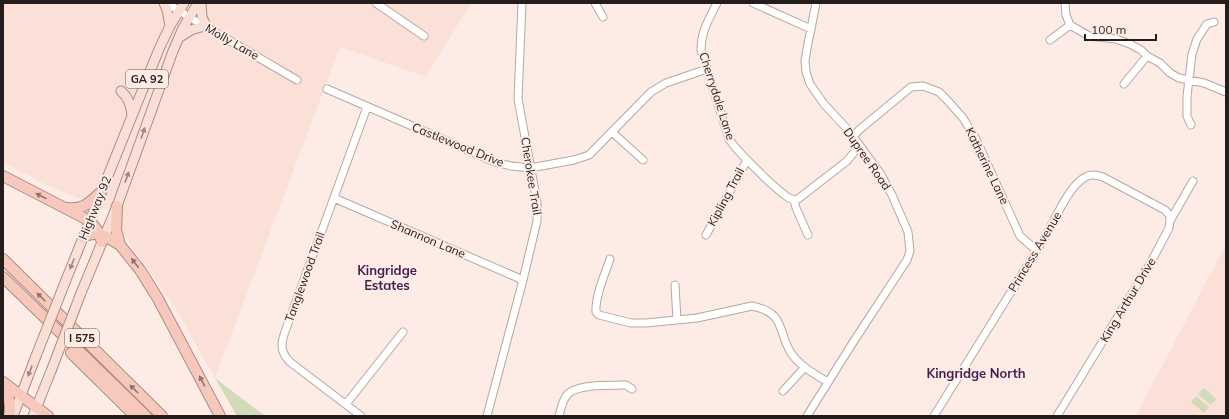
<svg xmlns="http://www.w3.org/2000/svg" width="1229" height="419" font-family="Mulish,sans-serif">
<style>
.built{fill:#fae0d6}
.green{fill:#d1dab9}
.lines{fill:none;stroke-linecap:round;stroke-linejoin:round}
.minor-casing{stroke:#b7a7a0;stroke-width:9}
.major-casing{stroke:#ad8d84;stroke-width:11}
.highway-casing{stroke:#ad8d84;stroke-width:12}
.minor{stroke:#fff;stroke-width:7}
.major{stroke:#fadfd7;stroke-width:9}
.highway{stroke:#f7c9bd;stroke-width:10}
.major-bridge-casing{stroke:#ad8d84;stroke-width:11;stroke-linecap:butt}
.major-bridge{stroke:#fadfd7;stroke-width:9}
.oneway{fill:#9a8882}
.oneway2{fill:#8e736c}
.labels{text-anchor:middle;stroke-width:4;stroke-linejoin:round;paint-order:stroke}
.shield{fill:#fdece5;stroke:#655b58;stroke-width:1}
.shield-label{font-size:11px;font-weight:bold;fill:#241d1b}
.street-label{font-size:12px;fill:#241d1b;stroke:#fdece5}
.neighbourhood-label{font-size:13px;font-weight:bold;fill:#431b50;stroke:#fdece5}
</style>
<rect width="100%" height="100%" fill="#fdece5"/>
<path class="built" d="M3 3H471L426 77 340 47 215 378 174 306 127 240 108 210 42 183 3 162Z
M1226 244V416H1136Z"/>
<path class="green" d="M215 378 265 416H237Z
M1204 388 1216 399 1211 405 1198 394Z
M1196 396 1209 407 1204 413 1191 402Z"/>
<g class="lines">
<g class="minor-casing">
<path id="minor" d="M167 3 189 17 297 80
M376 3 424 36
M595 3 603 17
M717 3C709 19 701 31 701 50L729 139C739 154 753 165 765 178 773 185 781 193 789 198 793 200 795 200 798 199L847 161 859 146
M753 3 811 29
M1065 3 1066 15 1070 25 1089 36 1116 39 1130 44 1141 50 1147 56 1160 63 1170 73 1179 78 1204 83 1226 92
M1050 40 1070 25
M1124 84 1147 56
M327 89 495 162 511 166 530 168 574 160 589 155 651 92 666 83 707 69
M1191 125 1187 116V96L1192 54 1197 39 1207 24 1214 22
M612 132 643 160
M853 137 859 130 911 87 923 86 939 92 948 101 963 118 976 139 1020 236 1036 250
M334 198 523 280
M794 200 796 208 808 235
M706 235 747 160
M610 259C605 274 595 296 596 312L599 315 631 323H646L697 318 752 306C786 313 777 330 791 353 800 366 814 374 828 382
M675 285 677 320
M783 391 805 367
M346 404 403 332
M361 416 290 362C279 351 281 342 286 329L367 107
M487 416 523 280 537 221V202L518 99 522 3
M559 416C561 409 562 401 567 395 576 384 607 386 621 385H626L632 389
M807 416 852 344 907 260 910 251 908 232 892 195 880 173 849 131 824 104 810 84 806 72 805 61 808 43 811 29 816 3
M934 416C971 356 1008 297 1045 237 1055 220 1066 192 1081 180 1088 174 1094 174 1103 177L1165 210 1170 216V221
M1057 416 1150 264 1169 228 1170 221 1193 181"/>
</g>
<g class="major-casing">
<path id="major" d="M164 3 167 10 170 26
M201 3 202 17 207 28
M180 37 191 30 204 26
M121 91C129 98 131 106 132 116
M66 280 159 49 170 26 184 3
M81 293 117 206 173 51 183 28 198 3
M13 416 36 356
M33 416 51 371"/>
</g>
<g class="highway-casing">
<path id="highway" d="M3 176 90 221 98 231 102 242
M117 206 116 230 120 245 140 270 157 297 220 416
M67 208C84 210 90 202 101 192
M83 237C99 229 106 237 120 245
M3 259 162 416
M3 277 146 416
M71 353 135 416
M3 382 48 416
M3 384C8 395 12 404 9 416"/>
</g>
<use href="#minor" class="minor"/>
<use href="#major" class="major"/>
<use href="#highway" class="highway"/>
<g class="major-bridge-casing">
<path id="major-bridge" d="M36 356 66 280
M51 371 81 293"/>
</g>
<use href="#major-bridge" class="major-bridge"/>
</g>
<defs><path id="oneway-solid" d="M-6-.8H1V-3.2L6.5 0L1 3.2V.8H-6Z"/></defs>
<g class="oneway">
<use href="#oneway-solid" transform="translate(143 133) rotate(-71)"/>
<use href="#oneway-solid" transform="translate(127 177) rotate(-70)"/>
<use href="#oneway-solid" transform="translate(72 264) rotate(112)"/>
<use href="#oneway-solid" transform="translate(30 371) rotate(111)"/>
</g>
<g class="oneway2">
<use href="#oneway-solid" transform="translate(41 196) rotate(-153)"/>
<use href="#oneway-solid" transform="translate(135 263) rotate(-127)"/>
<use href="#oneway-solid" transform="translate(41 297) rotate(-135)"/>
<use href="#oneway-solid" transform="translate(202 381) rotate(-118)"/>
<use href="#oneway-solid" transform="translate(134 389) rotate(-135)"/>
</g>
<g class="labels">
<g class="shield">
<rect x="126" y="70" width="42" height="18" rx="3"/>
<rect x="65" y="329" width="34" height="18" rx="3"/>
</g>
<g class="shield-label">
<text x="147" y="83">GA 92</text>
<text x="82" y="342">I 575</text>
</g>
<g class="street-label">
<text transform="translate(232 42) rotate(30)" y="4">Molly Lane</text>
<text transform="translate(717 96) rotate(72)" y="4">Cherrydale Lane</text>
<text transform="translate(458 145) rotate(22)" y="4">Castlewood Drive</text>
<text transform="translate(867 159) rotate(55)" y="4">Dupree Road</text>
<text transform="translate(987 166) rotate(64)" y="4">Katherine Lane</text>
<text transform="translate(531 176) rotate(81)" y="4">Cherokee Trail</text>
<text transform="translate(726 197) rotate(-62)" y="4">Kipling Trail</text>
<text transform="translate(95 208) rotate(-68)" y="4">Highway 92</text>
<text transform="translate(428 239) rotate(23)" y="4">Shannon Lane</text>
<text transform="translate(1035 252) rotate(-59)" y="4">Princess Avenue</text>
<text transform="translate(305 277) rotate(-70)" y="4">Tanglewood Trail</text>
<text transform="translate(1128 300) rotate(-59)" y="4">King Arthur Drive</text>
</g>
<g class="neighbourhood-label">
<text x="387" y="275">Kingridge<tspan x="387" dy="15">Estates</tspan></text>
<text x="976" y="378">Kingridge North</text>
</g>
</g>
<rect width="1229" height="419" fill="none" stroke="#241d1b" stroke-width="8"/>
<path d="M1085 34v6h71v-6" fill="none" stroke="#241d1b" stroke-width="2"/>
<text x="1091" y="34" font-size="12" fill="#241d1b" stroke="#fdece5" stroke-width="3" paint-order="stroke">100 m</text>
</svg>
